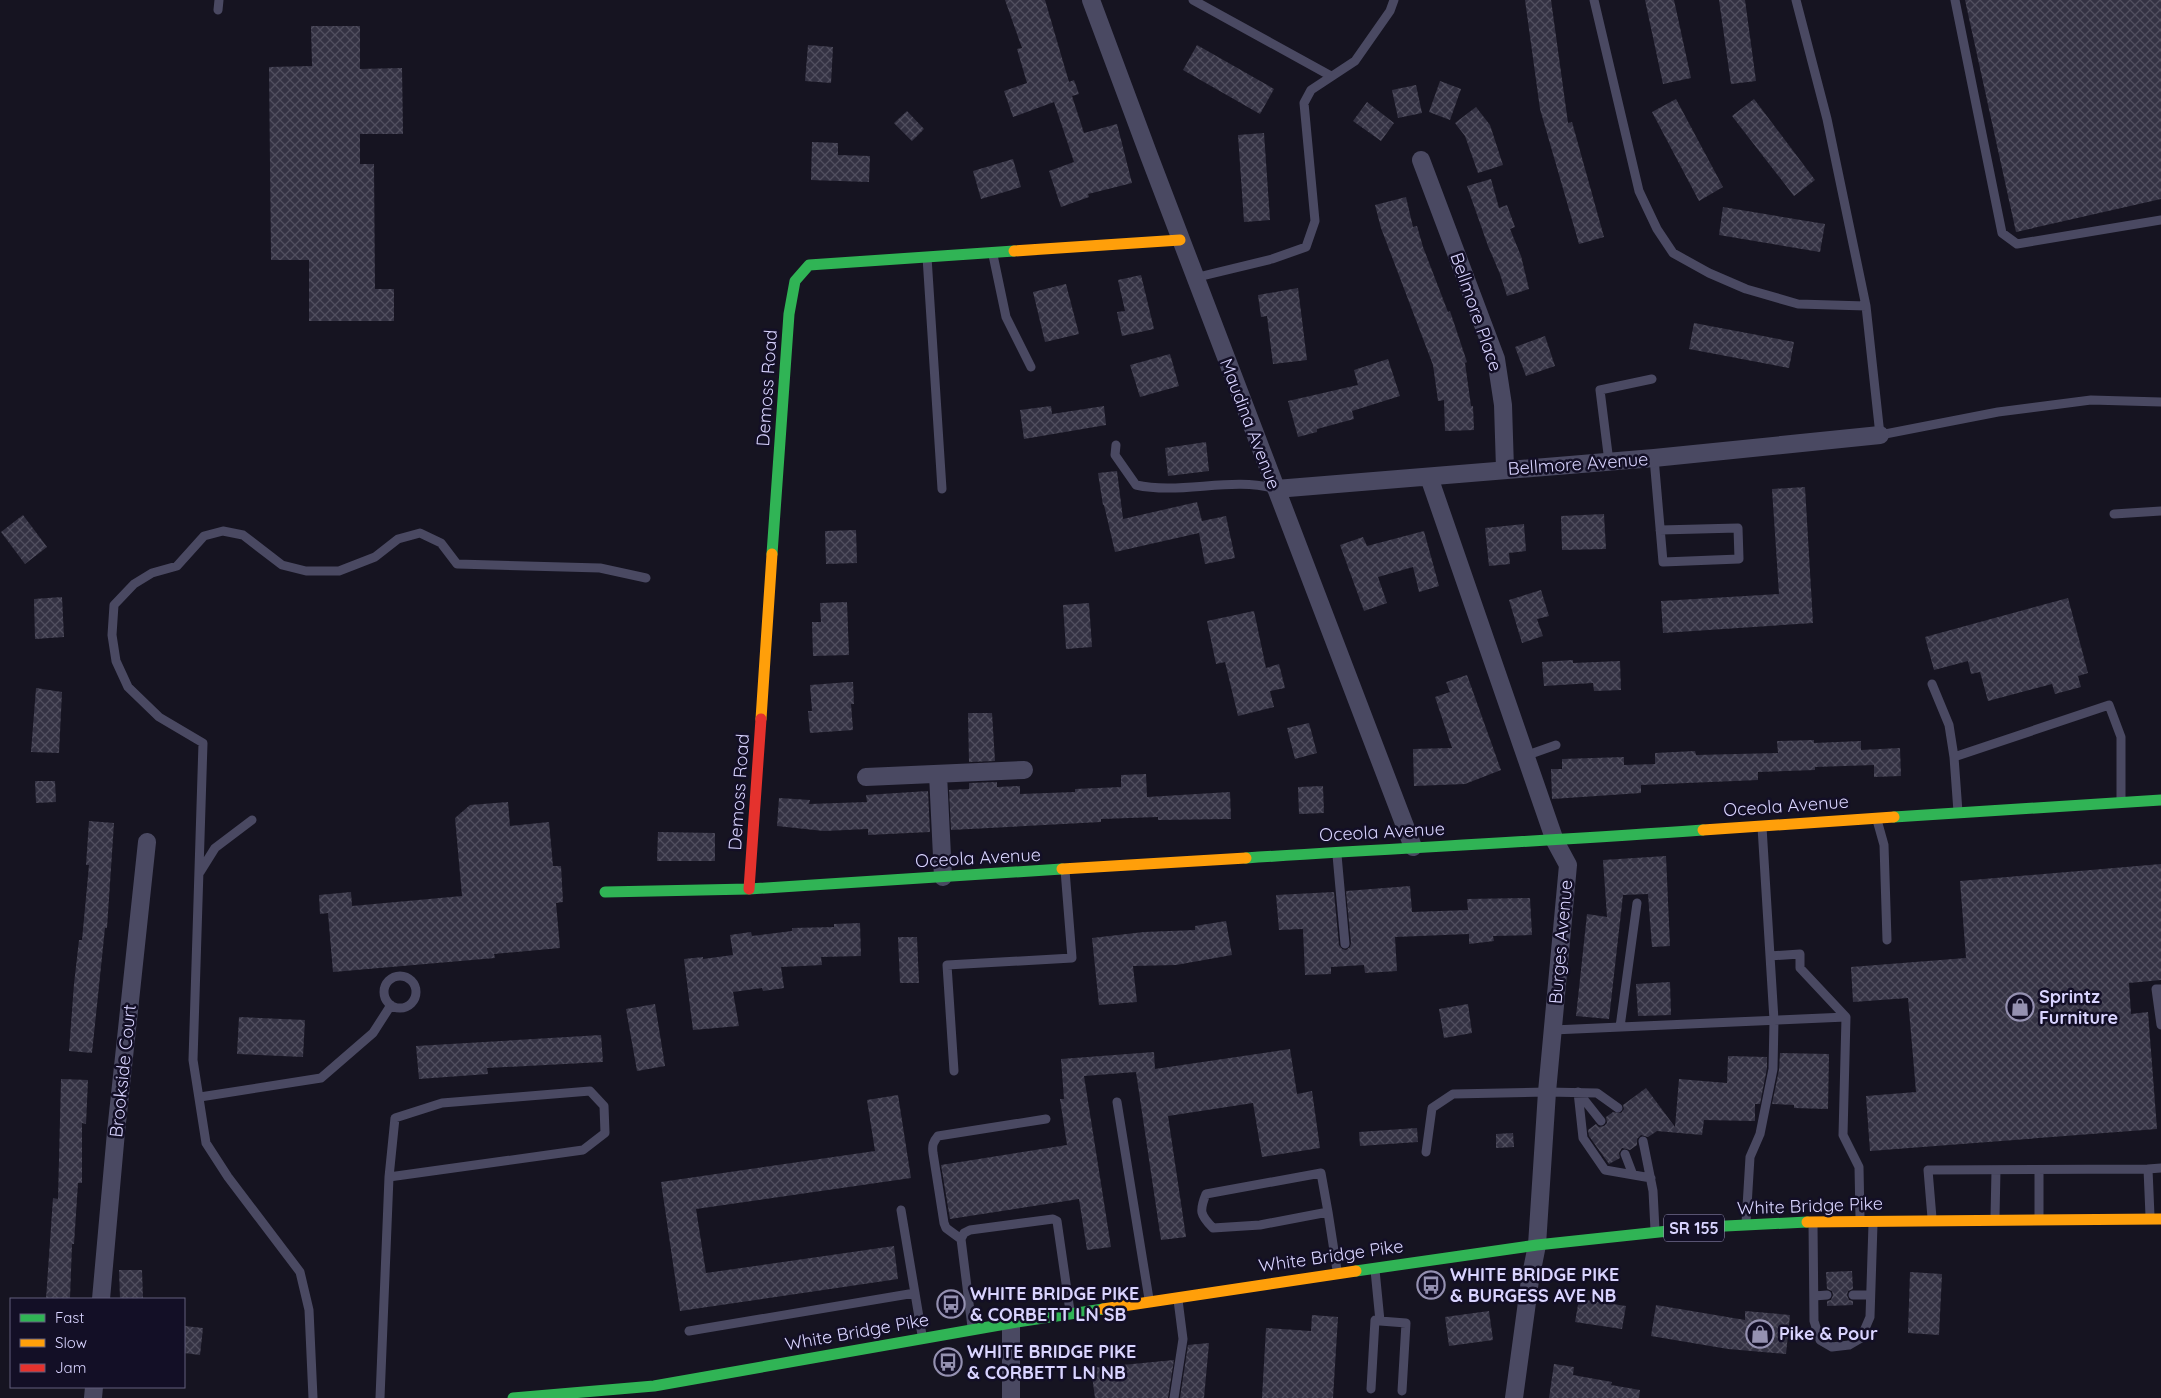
<svg xmlns="http://www.w3.org/2000/svg" width="2161" height="1398" font-family="Quicksand,sans-serif">
<style>
.building{fill:url(#building-cross-hatch)}
.lines{fill:none;stroke-linecap:round;stroke-linejoin:round}
.lane{stroke:#4a4962;stroke-width:9}
.street{stroke:#4a4962;stroke-width:18}
.fast{stroke:#30b455;stroke-width:11}
.slow{stroke:#ff9f0a;stroke-width:11}
.jam{stroke:#e5322d;stroke-width:11}
.labels{text-anchor:middle;stroke-width:5;stroke-linejoin:round;paint-order:stroke}
.shield{fill:#130f26;stroke:#9e99be;stroke-width:1}
.shield-label{font-size:16px;font-weight:bold;fill:#d9d4ff}
.street-label{font-size:18px;fill:#d9d4ff;stroke:#130f26}
.poi-label{font-size:18px;font-weight:bold;fill:#d9d4ff;stroke:#130f26;text-anchor:start}
</style>
<defs>
<pattern id="building-cross-hatch" width="8" height="8" patternUnits="userSpaceOnUse" patternTransform="scale(1.25)"><rect width="8" height="8" fill="#343243"/><path d="M0 0l8 8M0 8l8-8" fill="none" stroke="#514f5f"/></pattern>
</defs>
<rect width="100%" height="100%" fill="#161421"/>
<path class="building" d="M1005 0H1045L1069 82 1074 80 1079 94 1072 96 1084 133 1117 124 1132 183 1088 194 1089 197 1061 207 1049 171 1074 162 1054 102 1013 117 1004 91 1027 83 1017 49 1022 48Z
M1525 0H1551L1568 123 1572 122 1604 237 1579 244 1540 109Z
M1645 0H1674L1691 78 1663 84Z
M1719 0H1745L1756 81 1731 84Z
M1965 0H2161V199L2016 232Z
M311 26H360V69L402 68 403 134H360V164H374L375 289H394V321H309V260H271L269 67 312 66Z
M808 45 833 47 831 83 805 81Z
M1197 45 1274 89 1260 114 1183 70Z
M1440 81 1461 89 1450 120 1429 112Z
M1416 85 1422 113 1398 118 1392 90Z
M1676 99 1723 187 1699 201 1652 112Z
M1754 99 1815 180 1794 196 1732 116Z
M1367 102 1394 123 1381 141 1353 121Z
M1476 107 1490 125 1503 165 1478 173 1465 136 1455 123Z
M907 111 924 129 912 141 894 123Z
M1264 133 1270 220 1244 222 1238 135Z
M812 142 838 143V155L870 156 869 182 811 180Z
M1013 159 1021 187 981 199 973 171Z
M1491 179 1499 208 1507 205 1515 227 1510 229 1521 256 1529 289 1507 296 1500 274 1488 246 1467 186Z
M1406 197 1413 227 1417 226 1423 247 1448 312 1450 311 1467 362 1465 363 1471 406H1473L1474 430 1445 431 1444 400 1438 401 1433 365 1381 228 1375 205Z
M1723 207 1825 224 1820 252 1719 235Z
M1141 275 1154 329 1122 336 1117 312 1125 311 1118 280Z
M1066 284 1079 334 1045 342 1033 292Z
M1298 288 1307 360 1273 364 1267 316 1261 317 1258 295Z
M1694 323 1794 342 1789 368 1689 349Z
M1545 336 1555 366 1526 376 1515 347Z
M1170 354 1179 386 1140 397 1130 365Z
M1388 359 1400 396 1352 411 1354 419 1317 429V432L1298 437 1288 401 1358 385 1354 370Z
M1051 406 1052 414 1104 406 1106 425 1024 439 1020 410Z
M1206 442 1209 471 1168 476 1165 448Z
M1117 471 1123 519 1197 502 1202 521 1226 516 1235 558 1205 564 1199 533 1115 552 1104 505H1103L1098 473Z
M1805 487 1813 623 1663 633 1661 601 1779 594 1772 489Z
M1604 514 1606 549 1562 550 1561 516Z
M23 515 47 547 25 564 1 532Z
M1524 524 1526 551 1509 553 1510 564 1489 566 1485 528Z
M856 530 857 563 826 564 825 531Z
M1424 531 1439 586 1419 592 1413 567 1378 577 1387 603 1364 611 1340 545 1363 537 1367 546Z
M1541 590 1549 616 1537 619 1543 636 1522 643 1509 600Z
M62 597 64 637 35 639 34 599Z
M2068 598 2088 673 2078 676 2081 687 2055 694 2052 684 1988 701 1980 672 1971 674 1968 661 1934 670 1925 637Z
M847 602 849 655 813 656 812 622H821L820 603Z
M1089 603 1092 647 1066 649 1063 605Z
M1254 611 1266 668 1279 664 1285 688 1270 691 1274 707 1238 716 1225 662 1216 664 1207 621Z
M1573 660V663L1620 661 1621 690 1594 691 1593 683 1544 686 1542 662Z
M1467 675 1501 770 1465 784 1414 786 1413 749 1452 748 1435 697 1450 692 1446 682Z
M850 682H853L854 704H851L853 730 810 733 808 711H812L810 685Z
M36 688 62 692 59 753 31 752Z
M968 713H992L995 761 969 762Z
M1309 723 1317 753 1295 759 1287 728Z
M1814 740V743L1861 741V750L1900 748 1901 776 1874 777V765L1815 767V770L1758 772V780L1641 785V793L1552 799 1551 769H1562V759L1624 757V765L1655 764V753L1695 751 1696 755 1778 753 1777 741Z
M1146 774 1147 797 1230 792 1231 819 1158 820V817L1101 819V822L951 830 949 790 969 789V783L997 782V787L1020 786V794L1075 792V789L1121 787V775Z
M35 781H55L56 802 36 803Z
M1323 786 1324 813 1299 814 1298 787Z
M928 791 930 832 868 835V829L824 831 777 826 779 798 810 800 809 804 867 802 866 795Z
M508 802 510 826 549 822 553 866H561L563 902 556 903 560 948 494 954 495 958 333 972 328 913 320 914 319 895 351 892 352 906 462 896 455 818 470 805Z
M89 821 114 823 107 928H105L92 1053 69 1051 74 984 79 940H82L89 865H86Z
M658 832 715 833V861H657Z
M1666 856 1670 946 1652 947 1648 894 1623 895 1609 1019 1576 1016 1587 914 1607 917 1603 860Z
M2161 864V980L2129 983 2131 1014 2148 1012 2157 1129 1870 1151 1866 1096 1916 1092 1908 998 1853 1002 1851 967 1966 958 1960 881Z
M1410 886 1412 912 1468 910 1467 899 1530 898 1532 935 1493 936 1494 941 1469 944V934L1395 937 1397 971 1365 973 1364 965 1331 967V974L1305 975 1303 929 1279 930 1276 895 1334 892 1339 945 1342 949 1346 950 1350 947 1351 943 1346 891Z
M1226 921 1232 955 1176 965 1133 966 1137 1002 1099 1005 1092 938 1144 932 1195 930V926Z
M860 923 861 956 821 957 822 965 781 967 784 988 763 991 762 988 733 992 739 1026 693 1030 684 959 703 957V959L733 955 730 935 751 932 752 936 792 931V928L834 927V924Z
M898 937H917L919 983H900Z
M1670 982 1671 1015 1638 1016 1636 984Z
M655 1004 665 1066 637 1071 626 1009Z
M1468 1004 1472 1033 1444 1038 1439 1009Z
M239 1017 305 1020 303 1057 237 1054Z
M601 1035 603 1062 487 1068 488 1074 419 1079 416 1046Z
M1290 1049 1297 1094 1312 1091 1320 1148 1262 1157 1253 1103 1168 1116 1186 1237 1161 1240 1136 1072 1084 1076 1111 1247 1087 1250 1079 1199 950 1219 941 1165 1067 1145 1060 1099H1064L1061 1059 1154 1052 1155 1069Z
M1780 1053 1829 1054 1828 1109 1794 1108V1105L1772 1104 1779 1070Z
M1728 1056 1767 1057V1068L1760 1104H1755V1121L1704 1120 1702 1135 1657 1131 1648 1137 1641 1135 1637 1139V1145L1630 1150 1622 1148 1619 1153 1620 1158 1609 1164 1589 1136 1588 1130 1596 1124 1599 1127 1604 1126 1607 1123 1606 1117 1613 1112 1621 1113 1624 1109 1623 1105 1646 1088 1675 1127 1679 1079 1727 1083Z
M61 1079 88 1080 86 1124 82 1123V1183H78L74 1244H72L70 1299H46L53 1198 58 1199Z
M898 1095 911 1178 696 1209 706 1273 894 1246 898 1279 680 1311 661 1182 875 1151 867 1100Z
M1417 1128 1418 1142 1360 1146 1359 1132Z
M1513 1133 1514 1147 1496 1148V1134Z
M119 1270H142L143 1299H120Z
M1852 1271 1853 1289 1848 1291 1847 1295 1849 1300 1853 1301V1305L1827 1306V1301L1831 1300 1833 1295 1832 1291 1827 1289 1826 1272Z
M1910 1272 1942 1274 1939 1335 1908 1333Z
M1579 1299 1626 1306 1622 1329 1575 1322Z
M1656 1305 1745 1320V1311L1790 1315 1786 1354 1728 1349 1651 1336Z
M1489 1311 1493 1340 1449 1346 1445 1317Z
M1312 1315 1338 1317 1333 1398H1262L1266 1328 1311 1331Z
M185 1326 203 1328 200 1355 184 1353Z
M1209 1343 1204 1398H1180L1188 1345Z
M1174 1360 1168 1398H1095L1091 1368Z
M1554 1364 1574 1367 1573 1375 1612 1382 1611 1385 1640 1390 1639 1398H1549Z"/>
<g class="lines">
<path class="lane" d="M1193 0 1331 76
M1594 0 1639 191 1657 229 1673 253 1709 273 1746 289 1798 304 1866 306 1880 435 1998 412 2091 400 2161 402
M1796 0 1827 119 1866 306
M1955 0 2002 233 2017 244 2161 220
M218 10 219 0
M993 255 1006 317 1031 367
M927 257 942 489
M1194 278 1272 259 1306 247 1315 221 1304 103 1311 90 1355 61 1390 11 1394 0
M1116 445 1115 455 1136 485C1181 495 1233 476 1276 489
M1654 458 1663 562 1739 559 1738 528 1660 530
M1609 462 1600 390 1652 379
M2114 514 2161 511
M1932 684 1949 725 1954 757
M1525 756 1556 745
M1958 812 1954 757 2109 705 2121 737V801
M1877 820 1884 845 1887 940
M1337 855 1345 944
M200 872 215 848 252 820
M1770 956 1800 954V968L1846 1017 1843 1135 1859 1167 1860 1218
M384 992a16 16 0 1 1 32 0a16 16 0 1 1-32 0Z
M2161 989H2156L2161 1025
M1620 1027 1637 903
M1553 1030 1846 1017
M954 1071 947 965 1072 958 1065 870
M1578 1092 1583 1138 1605 1170 1651 1178
M1578 1092 1601 1121
M200 1097 321 1078 373 1033 391 1005
M1117 1102 1149 1299
M1643 1141 1653 1191 1655 1230
M1426 1152 1432 1108 1453 1094 1547 1092 1597 1093 1618 1108
M1625 1154 1633 1175
M2148 1169 2161 1168
M1321 1173 1328 1212 1260 1225 1213 1228C1200 1215 1199 1211 1206 1194Z
M901 1210 922 1335
M1328 1212 1337 1270
M1995 1217 1996 1170
M2039 1217V1170
M1932 1218 1928 1170 2148 1169 2150 1216
M1746 1223 1750 1157 1760 1134 1773 1069 1774 1020 1762 827
M1813 1224 1814 1321 1820 1340 1832 1347 1849 1345 1861 1338 1870 1317 1873 1224
M961 1239 946 1228 944 1223 933 1153C932 1145 933 1142 938 1136L1046 1119
M1375 1270 1380 1321 1406 1323 1402 1391
M1853 1295H1870
M1814 1296 1827 1295
M972 1327 961 1239 964 1233 970 1230 1053 1219 1057 1221 1070 1311
M689 1331 915 1293
M1371 1389 1375 1320 1380 1321
M313 1398 309 1310 300 1272 228 1177 206 1143 193 1060 203 743 159 717 128 687 116 661 112 635 114 605 134 584 152 573 177 566 204 536 223 531 243 535 282 565 306 571H339L375 557 398 539 420 533 441 543 457 564 600 568 646 578
M380 1398 389 1177 395 1118 442 1103 590 1091 604 1106 605 1133 583 1150 389 1177
M1174 1398 1183 1339 1178 1300"/>
<path class="street" d="M1091 0C1196 283 1303 565 1413 847
M1421 160 1496 359 1503 405 1505 469
M1429 477 1555 841 1568 865 1547 1092 1537 1245 1530 1280 1514 1398
M1276 489 1654 458 1880 435
M938 774 943 877
M866 777 1024 770
M101 1299 116 1132 147 842
M1011 1323V1398
M93 1398 94 1387"/>
<path class="fast" d="M772 554 789 314 795 281 809 265 1014 251
M1894 817 2161 800
M1246 858C1399 848 1551 841 1703 830
M605 892 749 889 1062 869
M1356 1271 1537 1245 1706 1227 1807 1222
M513 1398 654 1386 1011 1323 1103 1309"/>
<path class="slow" d="M1014 251 1180 240
M761 719 772 554
M1703 830 1894 817
M1062 869 1246 858
M1807 1222 2161 1219
M1103 1309 1356 1271"/>
<path class="jam" d="M749 889 761 719"/>
</g>
<defs>
<g id="shop-ring" transform="scale(1.4375)"><circle r="9.5" fill="#130f26" stroke="#9591b1" stroke-width="1.5"/><path d="M-5-2.5h2.3a2.7 3.5 0 0 1 5.4 0H5L5.5 6h-11ZM-1.5-2.5h3a1.5 2.3 0 0 0-3 0Z" fill="#9591b1"/></g>
<g id="bus-ring" transform="scale(1.4375)"><circle r="9.5" fill="#130f26" stroke="#9591b1" stroke-width="1.5"/><path d="M-5-6H5V4H4V6H2V4H-2V6H-4V4H-5ZM-3.5-4V0h7V-4ZM-3.5 1.2v1.5H-2V1.2ZM2 1.2v1.5H3.5V1.2Z" fill="#9591b1"/></g>
</defs>
<g fill-rule="evenodd">
<use href="#shop-ring" x="2020" y="1007"/>
<use href="#bus-ring" x="1431" y="1285"/>
<use href="#bus-ring" x="951" y="1304"/>
<use href="#shop-ring" x="1760" y="1334"/>
<use href="#bus-ring" x="948" y="1362"/>
</g>
<g class="labels">
<rect class="shield" x="1664" y="1214.5" width="60" height="27" rx="4"/>
<g class="shield-label">
<text x="1694" y="1234">SR 155</text>
</g>
<g class="street-label">
<text transform="translate(1476 312) rotate(71)" y="6">Bellmore Place</text>
<text transform="translate(767 388) rotate(-86)" y="6">Demoss Road</text>
<text transform="translate(1250 424) rotate(69)" y="6">Maudina Avenue</text>
<text transform="translate(1578 464) rotate(-4)" y="6">Bellmore Avenue</text>
<text transform="translate(739 792) rotate(-86)" y="6">Demoss Road</text>
<text transform="translate(1786 806) rotate(-4)" y="6">Oceola Avenue</text>
<text transform="translate(1382 832) rotate(-3)" y="6">Oceola Avenue</text>
<text transform="translate(978 858) rotate(-3)" y="6">Oceola Avenue</text>
<text transform="translate(1561 942) rotate(-85)" y="6">Burges Avenue</text>
<text transform="translate(123 1071) rotate(-84)" y="6">Brookside Court</text>
<text transform="translate(1810 1206) rotate(-2)" y="6">White Bridge Pike</text>
<text transform="translate(1331 1256) rotate(-8)" y="6">White Bridge Pike</text>
<text transform="translate(857 1332) rotate(-10)" y="6">White Bridge Pike</text>
</g>
<g class="poi-label">
<text x="2039" y="1003">Sprintz<tspan x="2039" dy="21">Furniture</tspan></text>
<text x="1450" y="1281">WHITE BRIDGE PIKE<tspan x="1450" dy="21">&amp; BURGESS AVE NB</tspan></text>
<text x="970" y="1300">WHITE BRIDGE PIKE<tspan x="970" dy="21">&amp; CORBETT LN SB</tspan></text>
<text x="1779" y="1340">Pike &amp; Pour</text>
<text x="967" y="1358">WHITE BRIDGE PIKE<tspan x="967" dy="21">&amp; CORBETT LN NB</tspan></text>
</g>
</g>
<rect x="10" y="1298" width="175" height="90" fill="#130f26" stroke="#625e7d"/>
<rect x="20" y="1314" width="25" height="8" fill="#30b455" stroke="#625e7d"/>
<text x="55" y="1323" font-size="15" fill="#d9d4ff">Fast</text>
<rect x="20" y="1339" width="25" height="8" fill="#ff9f0a" stroke="#625e7d"/>
<text x="55" y="1348" font-size="15" fill="#d9d4ff">Slow</text>
<rect x="20" y="1364" width="25" height="8" fill="#e5322d" stroke="#625e7d"/>
<text x="55" y="1373" font-size="15" fill="#d9d4ff">Jam</text>
</svg>
